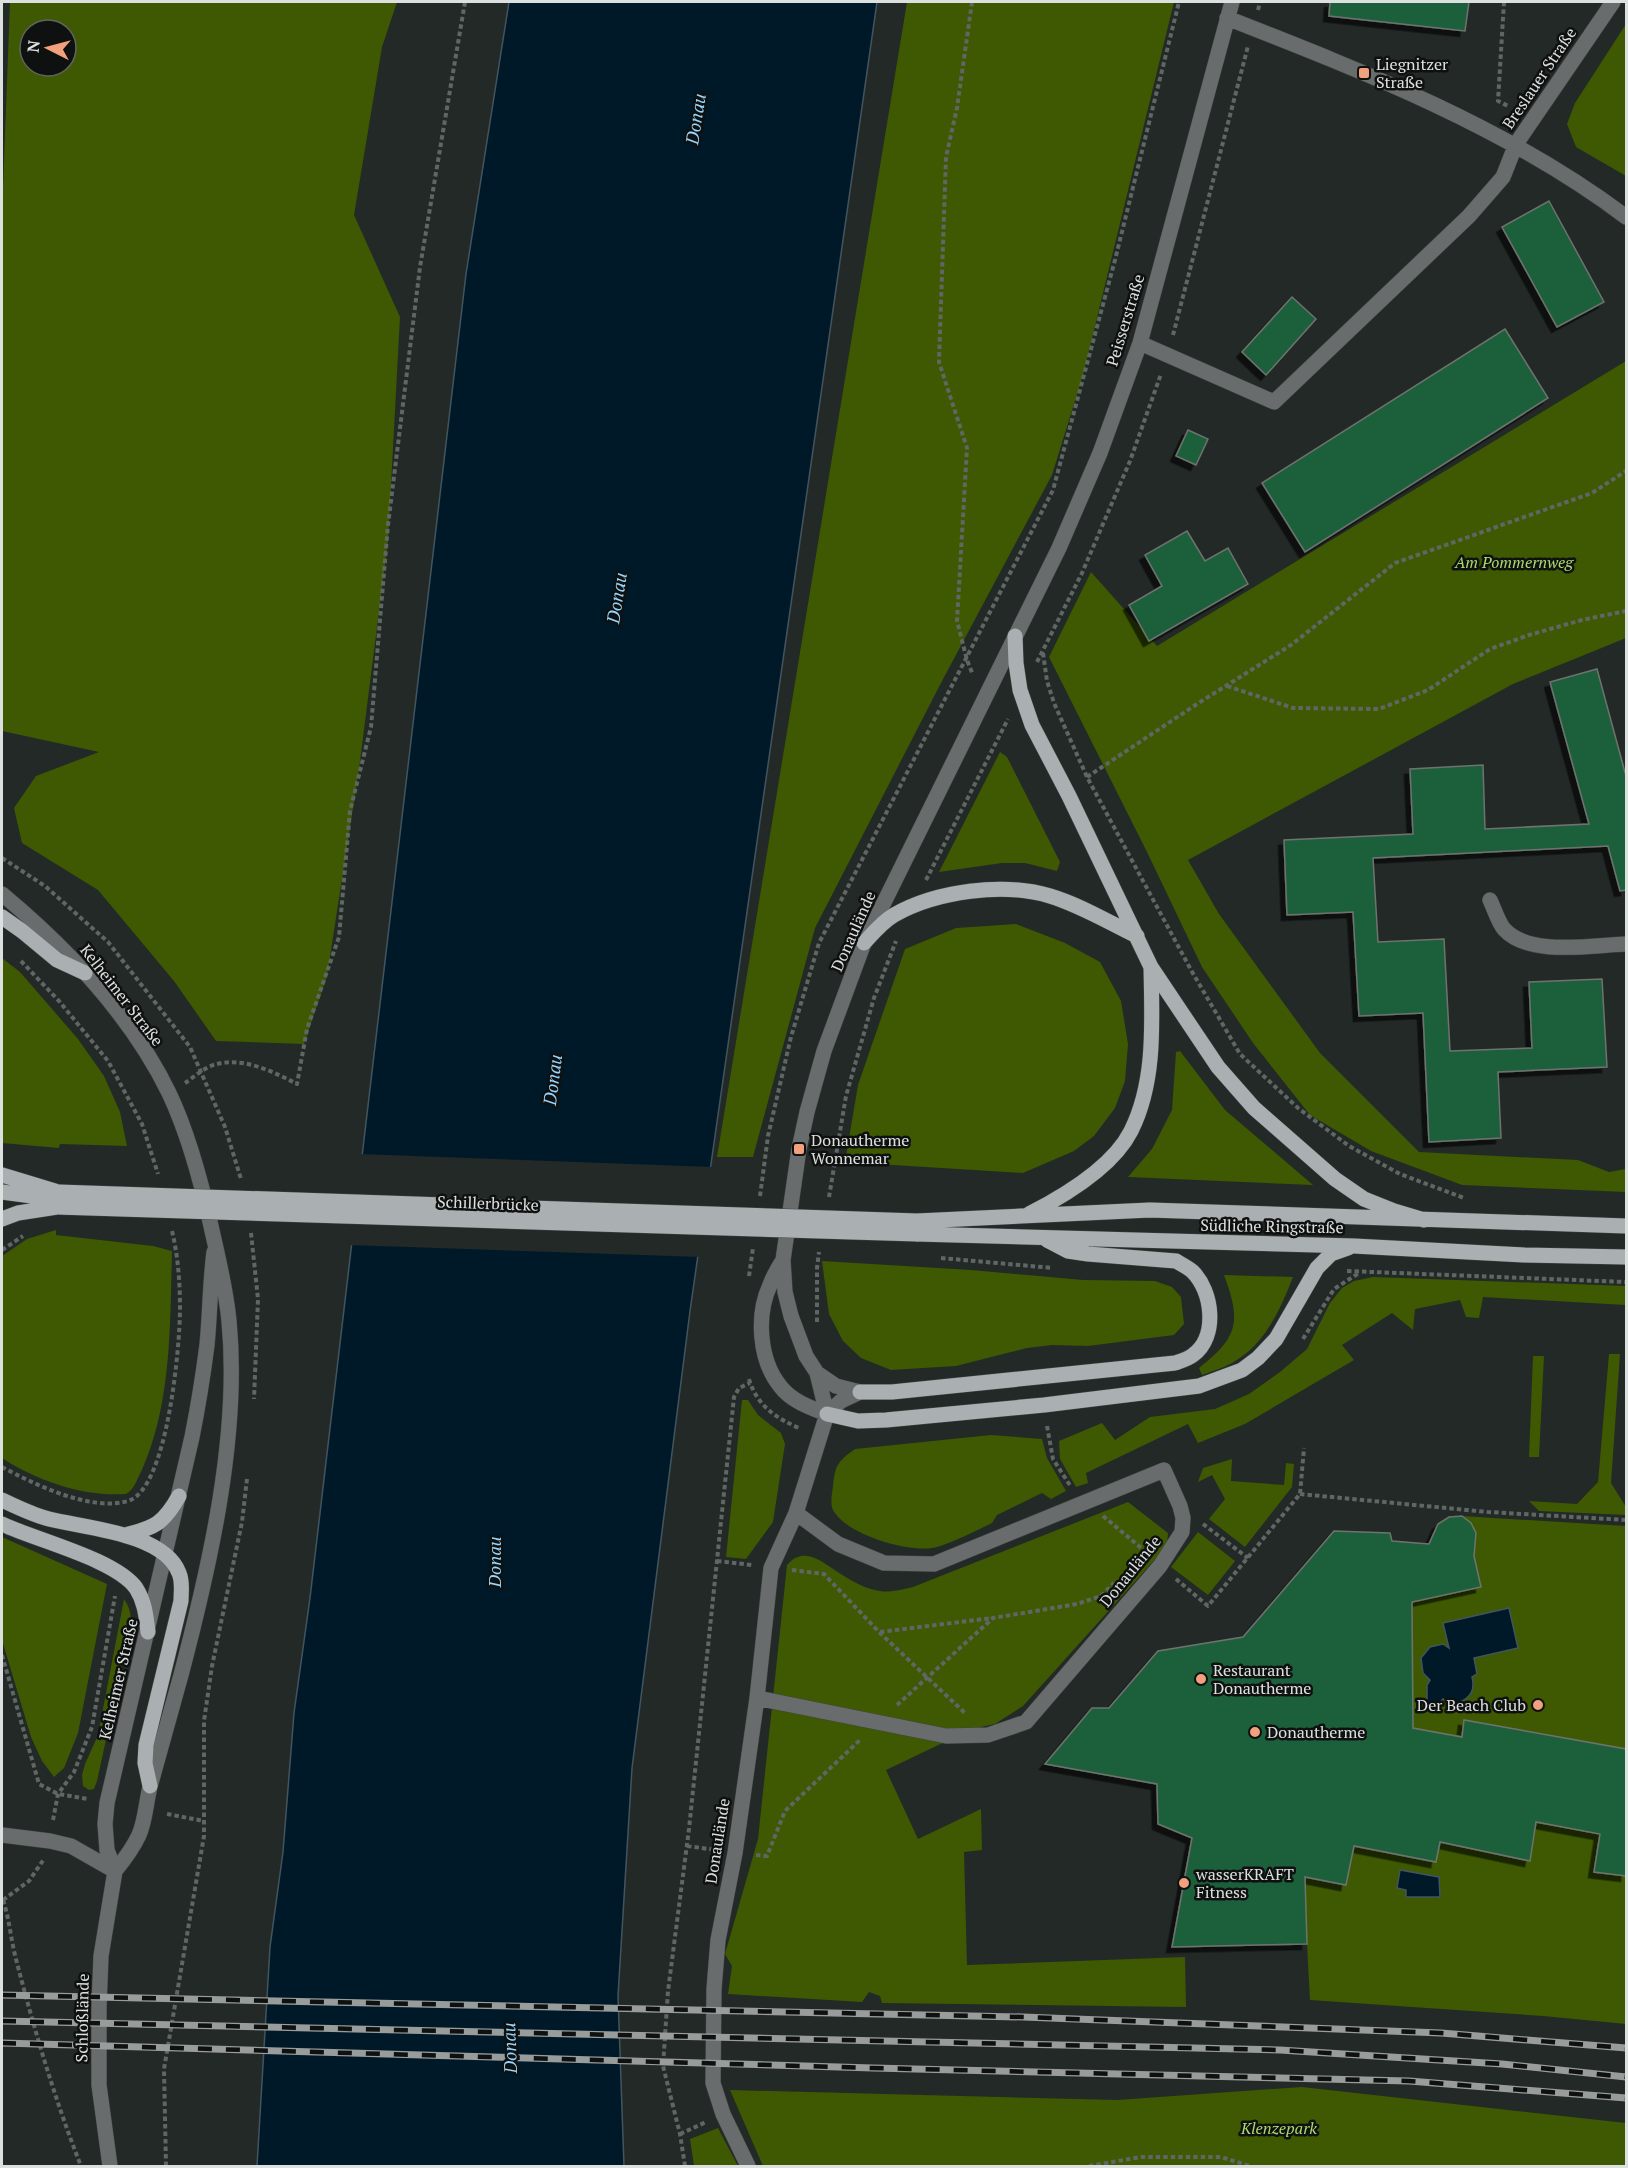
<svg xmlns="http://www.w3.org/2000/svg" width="1628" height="2168" font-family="'PT Serif',serif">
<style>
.green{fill:#3e5901;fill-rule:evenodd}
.water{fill:#001928;stroke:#42555f;stroke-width:1.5}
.pier{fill:#232927}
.building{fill:#1e5f3a;stroke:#6e736f;stroke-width:1.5;filter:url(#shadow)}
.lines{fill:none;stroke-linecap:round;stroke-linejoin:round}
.minor-casing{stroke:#414644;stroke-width:16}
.major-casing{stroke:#414644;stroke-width:16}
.path{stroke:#606664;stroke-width:4;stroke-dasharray:4.5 3;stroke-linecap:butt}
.minor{stroke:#696c6c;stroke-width:15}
.major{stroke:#aab0b2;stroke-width:15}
.rail-casing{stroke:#989c9b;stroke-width:7}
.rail{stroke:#0e1110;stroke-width:4.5;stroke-dasharray:14;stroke-linecap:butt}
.major-bridge-casing{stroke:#414644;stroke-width:16;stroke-linecap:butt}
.major-bridge{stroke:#aab0b2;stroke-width:15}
.poi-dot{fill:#f1a17d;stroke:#0e1110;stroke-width:2}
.labels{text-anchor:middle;stroke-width:5;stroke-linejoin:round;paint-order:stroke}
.poi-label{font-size:16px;fill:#dce0df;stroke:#0e1110;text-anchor:start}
.street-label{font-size:16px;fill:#dce0df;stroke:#0e1110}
.park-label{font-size:16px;font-style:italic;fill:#add86e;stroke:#0e1110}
.water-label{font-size:18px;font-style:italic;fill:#97d5fd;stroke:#0e1110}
</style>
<defs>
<filter id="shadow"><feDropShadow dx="-5.5" dy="5.5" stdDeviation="0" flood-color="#0009"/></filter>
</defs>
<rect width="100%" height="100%" fill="#232927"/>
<path class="green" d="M10 2H397L382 47 354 215 400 317 388 541 359 769 327 976 304 1044 216 1041 174 981 98 890 22 843 14 808 36 776 99 752 2 731V214ZM30 30H66V66H30Z
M907 2H1174L1083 375 1052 475 942 681 815 928 753 1157H717Z
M1626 24V176L1576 147 1567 124 1575 103Z
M1626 361V638L1513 684 1188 860 1219 914 1320 1053 1419 1152 1578 1160 1609 1172 1626 1169V1192L1462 1185 1371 1151 1310 1115 1253 1043 1202 967 1147 852 1049 657 1091 572 1157 646Z
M1000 752 1007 757 1060 862 1057 871 1025 863H1002L939 872Z
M1016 924 1065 943 1100 962 1121 1001 1128 1044 1125 1081 1115 1108 1094 1136 1074 1151 1023 1173 845 1162 858 1085 905 949 956 928Z
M2 958 20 972 78 1039 104 1076 120 1112 127 1146 60 1144 59 1148 2 1143Z
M1180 1051 1225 1110 1313 1185 1128 1177 1152 1149 1172 1110 1176 1052Z
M56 1230V1235L153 1246 172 1251C170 1324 172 1404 141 1472 137 1479 134 1490 126 1494 84 1497 37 1481 2 1458V1256L27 1239Z
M822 1261 971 1270 1083 1280 1155 1281 1172 1287 1181 1297 1184 1324 1174 1335 1088 1346 1052 1345 1027 1348 956 1366 891 1370 861 1358 843 1341 829 1314Z
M1224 1275 1293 1277C1280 1310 1265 1345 1232 1363 1223 1368 1212 1371 1202 1375L1199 1368C1239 1337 1241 1321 1224 1275Z
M1373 1277 1626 1286V1305L1483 1297 1479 1318 1466 1317 1460 1300 1415 1309 1413 1330 1392 1313 1342 1345 1354 1360 1245 1424 1198 1443 1188 1424 1086 1473 1088 1483 1076 1487 1060 1459 1059 1441 1102 1423 1115 1440 1150 1417 1215 1409 1249 1394 1280 1372 1307 1349 1330 1303 1342 1288 1354 1281Z
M1609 1354H1620L1611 1483 1626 1507V1515L1539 1511 1529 1501 1577 1504 1598 1482Z
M1533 1356H1544L1539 1457H1529Z
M742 1400H748L758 1415 781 1433 785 1444 773 1522 746 1559 726 1557Z
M991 1435 1042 1439 1047 1458 1066 1491 1051 1499 1042 1493 997 1515 992 1523C978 1530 946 1546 932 1548 906 1552 850 1535 835 1513 829 1506 832 1495 833 1486 835 1465 838 1461 855 1449Z
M1232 1459 1231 1481 1284 1485 1286 1463 1294 1464 1292 1487 1245 1547 1209 1519 1225 1499 1212 1475 1198 1482 1203 1468Z
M1128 1502 1168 1533 1167 1546 1023 1706 995 1724 972 1729 886 1770 918 1839 981 1809 982 1850 964 1852 967 1965 1185 1957 1186 2007 882 2003 880 1996 869 1992 862 2002 728 1994 732 1966 725 1954 758 1839 787 1565C806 1543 826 1566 844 1576 853 1582 869 1590 880 1591 890 1593 903 1589 913 1587Z
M1462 1516 1626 1526V2024L1543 2016 1310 2000 1307 1944 1172 1947 1192 1839 1158 1824 1156 1785 1045 1764 1092 1708H1109L1243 1637 1334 1531 1390 1533 1392 1541 1433 1544Z
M1198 1532 1235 1561 1208 1595 1171 1567Z
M2 1537 107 1584 78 1733 64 1768 54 1777 42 1761 31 1737 2 1640Z
M124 1599C131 1609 132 1619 130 1630L97 1781 94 1789 89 1790 83 1786 82 1775 85 1764 98 1735Z
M1302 2087 1626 2123V2166H763L730 2090 1117 2100Z
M718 2128 738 2166H694L690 2139Z"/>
<path class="water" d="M509 2H877L690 1311 632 1768 618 1996 624 2166H257L270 1947 283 1852 294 1713 310 1598 466 274Z
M1509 1608 1518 1648 1474 1658 1477 1674 1472 1677C1477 1696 1461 1708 1443 1699L1432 1711 1427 1707V1685L1430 1680 1423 1673 1421 1658 1430 1647 1443 1644 1449 1648 1443 1623Z
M1400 1870 1439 1877 1440 1897H1406V1890L1397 1888Z"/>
<path class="pier" d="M359 1154 713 1167 701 1257 349 1245Z"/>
<path class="building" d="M1330 2H1469L1465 31 1329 16Z
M1549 201 1604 302 1557 327 1502 227Z
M1292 297 1316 319 1266 375 1242 352Z
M1505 329 1548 398 1305 552 1262 483Z
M1188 430 1208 439 1196 465 1176 456Z
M1187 531 1205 561 1228 548 1248 584 1149 641 1129 605 1162 586 1145 555Z
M1597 669 1626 776V890L1620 891 1608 846 1373 858 1378 942 1444 939 1450 1051 1532 1048 1529 982 1602 979 1607 1067 1498 1072 1501 1138 1429 1142 1423 1013 1359 1016 1353 912 1287 915 1284 840 1413 834 1410 769 1483 765 1485 829 1589 824 1550 682Z
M1462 1516 1471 1523 1476 1533 1474 1556 1481 1587 1412 1602 1413 1728 1462 1737 1464 1720 1626 1749V1876L1594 1872 1600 1834 1536 1822 1530 1861 1440 1842 1436 1862 1354 1846 1346 1885 1305 1877 1307 1944 1172 1947 1192 1838 1158 1824 1157 1784 1045 1764 1092 1708H1109L1158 1651 1243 1637 1334 1531 1390 1533 1392 1541 1429 1544 1438 1524 1449 1517Z"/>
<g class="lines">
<g class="minor-casing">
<path id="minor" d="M1227 18C1365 72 1508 128 1626 217
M1140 343 1274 402 1469 216 1503 177 1516 144 1613 2
M2 894C68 949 131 1015 169 1093 189 1135 201 1181 211 1226 218 1258 226 1288 229 1321 240 1434 210 1565 181 1675 171 1711 161 1747 151 1783 146 1800 146 1819 139 1835 133 1848 124 1860 115 1871
M1490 900C1494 908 1498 922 1504 929 1529 957 1592 945 1626 944
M783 1260C778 1268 773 1276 770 1285 756 1315 759 1360 780 1386 791 1401 811 1408 827 1414
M817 1373 836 1386 860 1392
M827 1414 841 1401 860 1392
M757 1698 946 1736 988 1735 1026 1722 1160 1566 1182 1532 1183 1518 1180 1506 1164 1470 934 1564 884 1563 838 1544 796 1513 827 1414 817 1373 806 1356 791 1316 785 1292 783 1260 799 1149 807 1112 824 1051 864 943 1059 548 1100 453 1140 343 1232 2
M2 1835 50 1841 71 1846 115 1871
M110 2166 99 2085V2007L101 1956 115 1871 107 1850 105 1824 107 1803 192 1437C198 1407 203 1376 207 1345 210 1314 210 1283 214 1252
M748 2166 723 2114 713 2083 714 1989 718 1940 735 1853 757 1698 771 1568 796 1513"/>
</g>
<g class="major-casing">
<path id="major" d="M1015 636 1016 663 1020 690 1032 725 1069 796 1151 967 1218 1067 1254 1108 1335 1179 1364 1199 1394 1211 1424 1220
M2 917 22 931 57 960 85 973
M864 943C873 933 882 922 894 915 936 891 1003 882 1050 896 1080 905 1108 922 1137 936
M2 1175 58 1192
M2 1192 32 1196 57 1207
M1029 1214C1064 1196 1113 1167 1131 1131 1156 1081 1152 1021 1151 967
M2 1219 18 1213 57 1207
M917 1221 1150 1210 1626 1226
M917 1234 1354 1246 1524 1255 1626 1257
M860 1392H892L1175 1363C1181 1361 1188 1359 1193 1355 1218 1337 1213 1291 1192 1271 1187 1267 1181 1264 1176 1261L1088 1254 1068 1251 1047 1240
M827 1414 858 1421 886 1420 1044 1405 1199 1386 1242 1370 1258 1358 1276 1339 1317 1268 1331 1254 1348 1248
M2 1500C17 1507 33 1515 49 1519 85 1528 164 1533 179 1573 183 1582 181 1591 181 1601L146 1745 145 1763 150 1786
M2 1524C35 1540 115 1559 136 1588 145 1602 146 1616 148 1632
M125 1535C155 1528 164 1523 179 1496"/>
</g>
<path class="path" d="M972 2 957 108 946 157 939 362 967 448 957 621 967 660 973 675
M1504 2 1498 101 1508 106
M1258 10 1260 2
M1173 335 1248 46
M1043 653 1047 681 1054 703 1087 777 1191 970 1240 1054 1298 1108 1349 1146 1400 1174 1464 1198
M1037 662 1082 573 1130 461 1161 374
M1227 686 1293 708 1379 709 1428 690 1490 649 1529 635 1582 620 1626 611
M1087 777 1197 704 1291 645 1395 563 1592 493 1626 471
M2 858 45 886 108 942 190 1047 225 1127 241 1179
M926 880 1008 719
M21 961 59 1001 108 1061 142 1124 158 1174
M185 1083C194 1077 206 1066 217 1064 244 1057 274 1072 297 1084L307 1029 339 937 350 811 371 727 388 525 420 267 465 2
M760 1196 768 1136 791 1037 819 943 1053 490 1115 260 1179 2
M829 1197 846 1096 874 998 896 941
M251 1233 258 1299 254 1399
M2 1250 23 1236
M941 1258 1053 1268
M1347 1271 1626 1282
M749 1276 753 1248
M817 1322V1268L819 1252
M1303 1339 1334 1289 1359 1273
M749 1379C757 1406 776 1418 801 1429
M1047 1426 1053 1459 1071 1487
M2 1467C34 1484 90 1512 128 1501 168 1489 180 1345 180 1308 180 1282 178 1256 172 1231
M1300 1494 1488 1512 1626 1520
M1103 1516 1146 1552
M1203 1524 1248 1558
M717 1561 752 1565
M792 1570 824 1574 879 1632 966 1714
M1176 1579 1208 1606 1300 1494 1304 1448
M880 1632 992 1618
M2 1655 39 1784 58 1794 88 1799
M897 1705 993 1618 1077 1604 1101 1596 1114 1583
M167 1814 204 1821
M53 1820 58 1794 74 1772 92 1727 115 1596
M687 1846 716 1850
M756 1855 767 1856 785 1811 861 1739
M3 1900 29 1881 44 1859
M3 1900C10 1921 11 1942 17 1963 35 2032 55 2100 81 2166
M680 2134 706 2122
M166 2166 164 2069 204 1836V1721L212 1666 242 1522 247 1479
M685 2166 680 2134 663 2066 668 1991 689 1829 734 1397 739 1388 750 1383
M1089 2166 1141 2157H1221L1250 2166"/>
<use href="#minor" class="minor"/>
<use href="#major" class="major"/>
<g class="rail-casing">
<path id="rail" d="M2 1995 1023 2017 1441 2033 1626 2048
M2 2021 1280 2050 1502 2064 1626 2077
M2 2043 873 2068 1409 2081 1626 2098"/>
</g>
<use href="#rail" class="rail"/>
<g class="major-bridge-casing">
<path id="major-bridge" d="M58 1192 917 1221
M57 1207 917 1234"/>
</g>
<use href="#major-bridge" class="major-bridge"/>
</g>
<g class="poi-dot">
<rect x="1358" y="67" width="12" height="12" rx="3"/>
<rect x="793" y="1143" width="12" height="12" rx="3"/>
<circle cx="1201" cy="1679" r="6"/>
<circle cx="1538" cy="1705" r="6"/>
<circle cx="1255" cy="1732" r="6"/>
<circle cx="1184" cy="1883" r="6"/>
</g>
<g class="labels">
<g class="poi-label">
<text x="1376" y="70">Liegnitzer<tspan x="1376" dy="18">Straße</tspan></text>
<text x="811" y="1146">Donautherme<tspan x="811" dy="18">Wonnemar</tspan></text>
<text x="1213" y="1676">Restaurant<tspan x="1213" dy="18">Donautherme</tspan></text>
<text x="1526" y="1711" text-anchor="end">Der Beach Club</text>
<text x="1267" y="1738">Donautherme</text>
<text x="1196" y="1880">wasserKRAFT<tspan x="1196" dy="18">Fitness</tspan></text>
</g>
<g class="street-label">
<text transform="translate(1539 78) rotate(-56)" y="6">Breslauer Straße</text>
<text transform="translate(1125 320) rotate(-73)" y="6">Peisserstraße</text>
<text transform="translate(853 931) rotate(-66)" y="6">Donaulände</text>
<text transform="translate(122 995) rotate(52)" y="6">Kelheimer Straße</text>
<text transform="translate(488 1203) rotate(2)" y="6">Schillerbrücke</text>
<text transform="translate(1272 1226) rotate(1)" y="6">Südliche Ringstraße</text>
<text transform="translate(1130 1571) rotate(-51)" y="6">Donaulände</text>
<text transform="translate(118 1679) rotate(-77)" y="6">Kelheimer Straße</text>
<text transform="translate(717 1841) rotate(-81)" y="6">Donaulände</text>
<text transform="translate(82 2018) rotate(-89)" y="6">Schloßlände</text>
</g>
<g class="park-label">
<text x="1514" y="568">Am Pommernweg</text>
<text x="1279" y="2134">Klenzepark</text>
</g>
<g class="water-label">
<text transform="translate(696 119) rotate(-81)" y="6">Donau</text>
<text transform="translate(617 598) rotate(-81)" y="6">Donau</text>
<text transform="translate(553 1080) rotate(-83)" y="6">Donau</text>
<text transform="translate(495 1562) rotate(-90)" y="6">Donau</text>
<text transform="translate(510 2048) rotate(-92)" y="6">Donau</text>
</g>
</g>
<rect width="1628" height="2168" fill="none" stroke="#dce0df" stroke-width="6"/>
<g transform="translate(48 48) rotate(276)"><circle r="28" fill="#0e1110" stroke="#606463" stroke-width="1.5"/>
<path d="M0-4.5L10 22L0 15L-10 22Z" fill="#f1a17d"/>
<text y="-9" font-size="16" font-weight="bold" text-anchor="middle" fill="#dce0df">N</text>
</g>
</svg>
